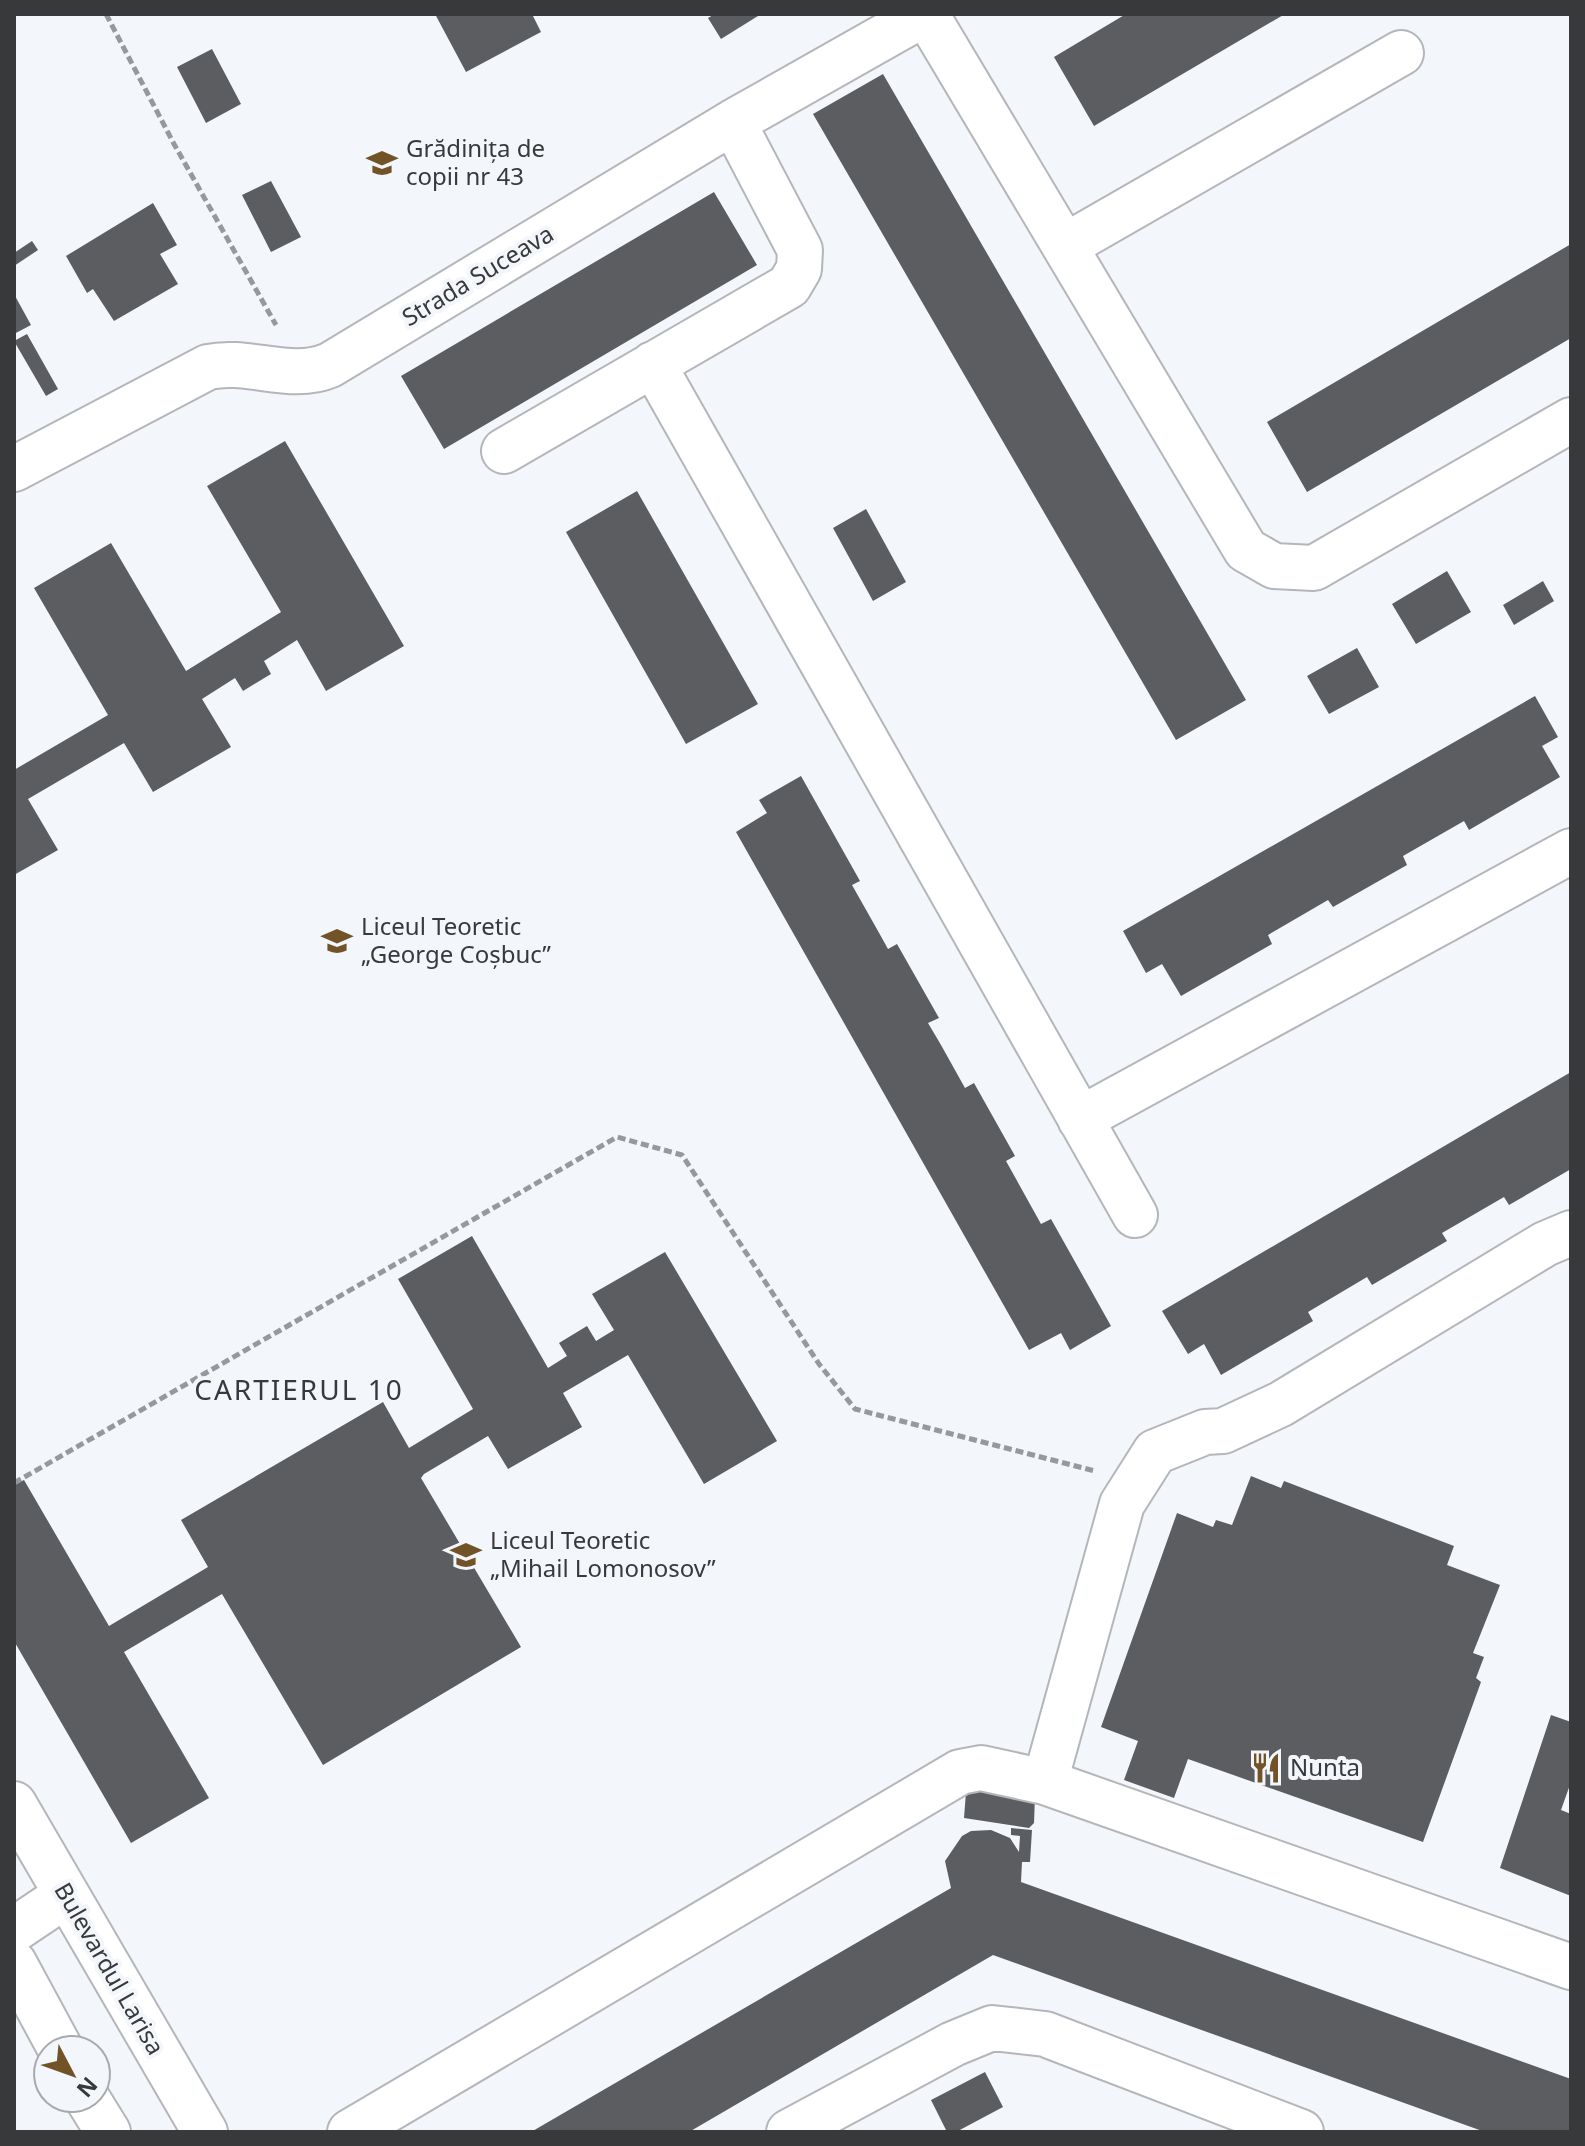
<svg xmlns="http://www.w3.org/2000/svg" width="1585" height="2146" font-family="'Noto Sans',sans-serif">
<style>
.building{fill:#5b5d61}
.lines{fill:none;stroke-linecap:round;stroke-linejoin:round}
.minor-casing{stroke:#b3b6ba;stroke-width:48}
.path{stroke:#96999b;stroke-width:5;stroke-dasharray:8 4;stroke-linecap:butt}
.minor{stroke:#fff;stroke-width:44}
.labels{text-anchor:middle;stroke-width:8;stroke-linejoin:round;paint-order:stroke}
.poi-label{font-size:24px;fill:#37393a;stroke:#f3f6fa;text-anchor:start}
.street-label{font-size:24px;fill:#37393a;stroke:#f3f6fa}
.quarter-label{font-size:28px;letter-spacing:2px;fill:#37393a;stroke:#f3f6fa}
</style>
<rect width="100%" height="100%" fill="#f3f6fa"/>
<path class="building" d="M435 14H532L541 32 466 72Z
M715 14H757L758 16 721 39 708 18Z
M1126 14H1285L1094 126 1054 57Z
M212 49 241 104 206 123 177 67Z
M883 74 1246 700 1176 740 813 114Z
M271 181 301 237 271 252 242 195Z
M714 192 757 265 444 449 401 376Z
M153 203 177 245 160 254 178 284 114 321 93 289 87 293 66 256Z
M32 241 38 250 14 266V253Z
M1571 244V338L1307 492 1267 422Z
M14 294 31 325 14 334Z
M27 334 58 389 46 396 14 341Z
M285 441 404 646 326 691 297 640 264 661 271 674 243 691 235 678 202 699 231 747 153 792 124 743 28 799 58 850 14 875V770L108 715 34 588 111 543 186 671 281 612 207 486Z
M637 491 758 704 686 744 566 532Z
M866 509 906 582 873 601 833 528Z
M1447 571 1471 612 1416 644 1392 604Z
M1543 581 1554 601 1514 625 1503 605Z
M1357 648 1379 687 1329 714 1307 676Z
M1535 696 1558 737 1542 746 1560 777 1469 830 1464 821 1403 856 1407 865 1333 907 1328 900 1268 935 1272 944 1181 996 1162 964 1146 973 1123 931Z
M801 776 860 881 852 885 878 931 888 949 897 944 939 1018 928 1023 941 1045 965 1088 974 1083 1015 1156 1006 1161 1041 1224 1051 1219 1111 1326 1070 1350 1061 1333 1029 1350 736 832 767 813 759 800Z
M1571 1072V1169L1509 1205 1504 1197 1442 1233 1447 1241 1372 1285 1367 1277 1308 1312 1313 1321 1221 1375 1204 1344 1188 1354 1162 1311Z
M472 1236 548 1368 567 1356 559 1343 587 1326 596 1341 614 1330 592 1294 665 1252 777 1441 704 1484 628 1355 563 1393 582 1427 508 1469 488 1436 424 1474 421 1478 521 1647 323 1765 222 1594 124 1652 209 1798 131 1843 14 1641V1485L24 1480 109 1626 208 1567 181 1520 383 1402 409 1448 473 1409 398 1279Z
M1251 1476 1281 1488 1284 1481 1454 1546 1447 1565 1500 1585 1473 1653 1484 1657 1476 1678 1481 1682 1423 1842 1188 1759 1174 1798 1124 1780 1138 1741 1101 1727 1177 1513 1213 1527 1216 1520 1232 1525Z
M1551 1715 1571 1722V1782L1561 1810 1571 1814V1896L1500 1868Z
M974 1785 1035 1796 1034 1823 1029 1828 964 1818 966 1792Z
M1011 1828 1032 1830 1030 1862H1022L1021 1882 1571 2079V2132H1485L993 1955 689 2132H531L951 1888 945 1861 962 1836 971 1831 991 1830 1010 1838 1019 1852 1020 1836 1011 1835Z
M985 2072 1003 2107 956 2132H947L931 2100Z"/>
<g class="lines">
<g class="minor-casing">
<path id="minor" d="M926 14 1246 550 1274 566 1314 568 1571 420
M1065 246 1401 53
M653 364 1135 1215
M504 451 789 286 799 269 800 250 733 122
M14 469 208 367C249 358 291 382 330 365L733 122 924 14
M1080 1119 1571 851
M1045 1782 1122 1504 1155 1452 1205 1432 1223 1431 1281 1404 1545 1244 1571 1233
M14 1804 205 2132
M14 1930 66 1895
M14 1963 61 2050
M87 2098 108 2132
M350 2132 960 1772 981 1768 1045 1782 1571 1967
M789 2132 953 2044 992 2028 1045 2034 1301 2132"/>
</g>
<path class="path" d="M106 14 174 144 276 325
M14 1483 617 1137 682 1155 819 1364 855 1409 1095 1471"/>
<use href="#minor" class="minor"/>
</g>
<defs>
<g id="school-bare" transform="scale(2.4)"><path d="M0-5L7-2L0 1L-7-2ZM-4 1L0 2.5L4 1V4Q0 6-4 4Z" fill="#725328" stroke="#f3f6fa" stroke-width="2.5" paint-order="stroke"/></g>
<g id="restaurant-bare" transform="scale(2.4)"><path d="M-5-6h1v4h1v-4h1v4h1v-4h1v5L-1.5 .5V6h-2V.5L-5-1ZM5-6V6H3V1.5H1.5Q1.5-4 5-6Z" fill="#725328" stroke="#f3f6fa" stroke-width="2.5" paint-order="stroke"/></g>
</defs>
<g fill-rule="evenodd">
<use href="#school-bare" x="382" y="163"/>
<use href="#school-bare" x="337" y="941"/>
<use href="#school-bare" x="466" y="1555"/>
<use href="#restaurant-bare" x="1266" y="1768"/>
</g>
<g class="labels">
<g class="poi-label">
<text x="406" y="157">Grădinița de<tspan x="406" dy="28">copii nr 43</tspan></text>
<text x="361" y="935">Liceul Teoretic<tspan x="361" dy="28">„George Coșbuc”</tspan></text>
<text x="490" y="1549">Liceul Teoretic<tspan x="490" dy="28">„Mihail Lomonosov”</tspan></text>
<text x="1290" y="1776">Nunta</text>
</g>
<g class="street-label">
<text transform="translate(478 276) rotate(-31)" y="8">Strada Suceava</text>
<text transform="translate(109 1969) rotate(60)" y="8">Bulevardul Larisa</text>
</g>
<g class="quarter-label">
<text x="299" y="1400">CARTIERUL 10</text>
</g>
</g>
<rect width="1585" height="2146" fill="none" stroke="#37393a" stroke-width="32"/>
<g transform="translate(72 2074) rotate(131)"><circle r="38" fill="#f3f6fa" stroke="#a8aaad" stroke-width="2"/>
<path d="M0-6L14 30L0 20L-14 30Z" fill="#725328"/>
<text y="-12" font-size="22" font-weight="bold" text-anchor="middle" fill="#37393a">N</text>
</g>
</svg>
